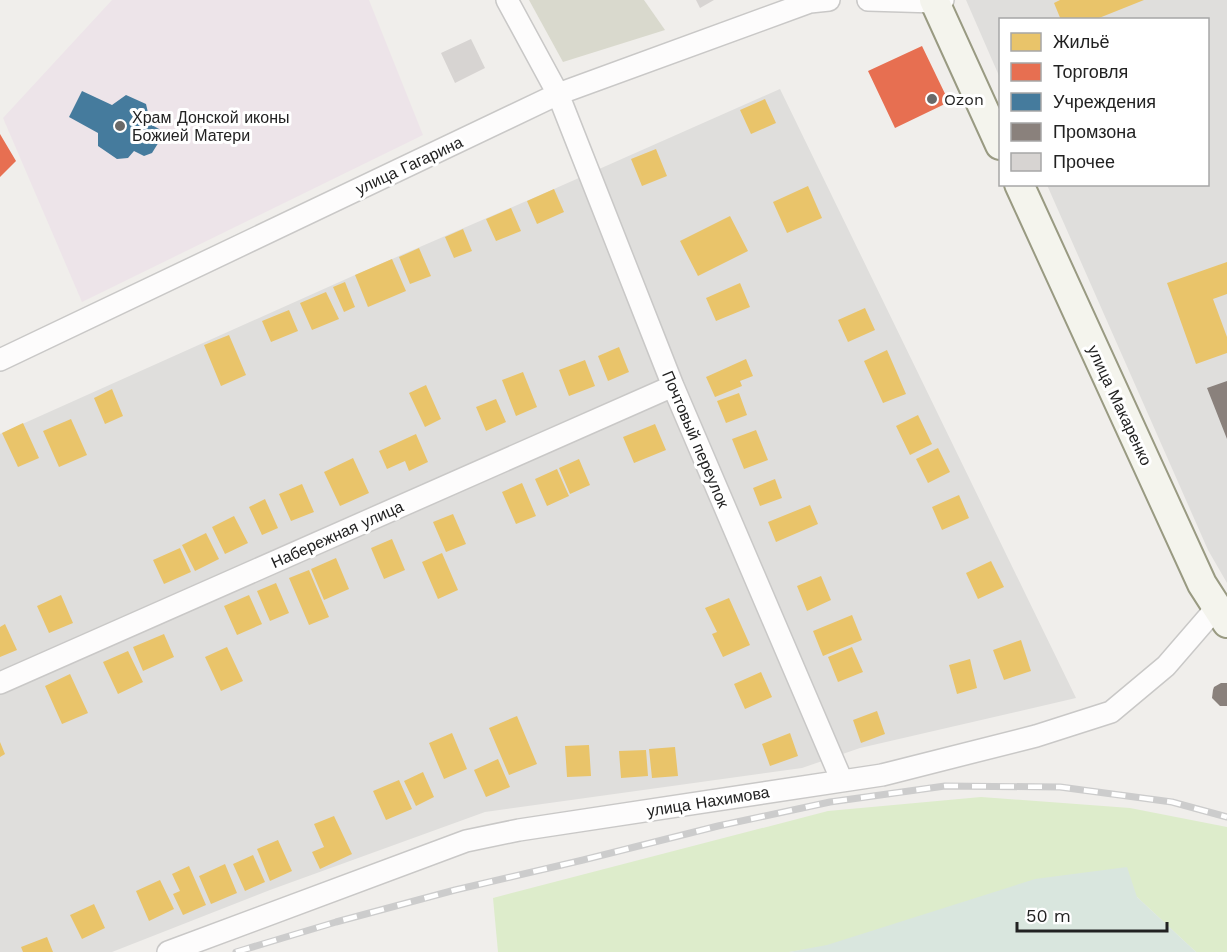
<svg xmlns="http://www.w3.org/2000/svg" width="1227" height="952" font-family="'Work Sans',sans-serif">
<style>
.residential{fill:#dfdedc}
.industrial{fill:#ede4e9}
.construction{fill:#d9d9cd}
.grass{fill:#ddeccb}
.wetland{fill:#d9e6de}
.homes{fill:#e9c46a}
.shops{fill:#e76f51}
.public{fill:#457b9d}
.industry{fill:#8a817c}
.building{fill:#d7d4d2}
.lines{fill:none;stroke-linecap:round;stroke-linejoin:round}
.minor-casing{stroke:#c9c8c7;stroke-width:24}
.secondary-casing{stroke:#999a82;stroke-width:32}
.minor{stroke:#fdfcfc;stroke-width:21}
.secondary{stroke:#f4f4ed;stroke-width:28}
.rail-casing{stroke:#ccc;stroke-width:7}
.rail{stroke:#fff;stroke-width:4.5;stroke-dasharray:14;stroke-linecap:butt}
.poi-dot{fill:#6a6968;stroke:#fff;stroke-width:2}
.labels{text-anchor:middle;stroke-width:6;stroke-linejoin:round;paint-order:stroke}
.poi-label{font-size:16px;fill:#222;stroke:#fff;text-anchor:start}
.street-label{font-size:16px;fill:#222;stroke:#fff}
</style>
<rect width="100%" height="100%" fill="#f0eeeb"/>
<path class="residential" d="M966 0H1227V583L1208 550 1047 185 1208 184V20H1000V78Z
M780 89 1076 698 860 748 802 768 485 812 270 890 112 952H0V434L355 275 554 189Z"/>
<path class="industrial" d="M112 0H369L423 135 82 302 3 118Z"/>
<path class="construction" d="M529 0H644L665 30 563 62Z"/>
<path class="grass" d="M981 797 1130 808 1227 827V952H1196L1137 897 789 952H498L493 898 828 811Z"/>
<path class="wetland" d="M1127 867 1137 897 1196 952H789L827 945 1035 879Z"/>
<path class="homes" d="M1060 0H1144L1099 18 1100 20H1061L1054 3Z
M765 99 776 123 751 134 740 110Z
M656 149 667 176 642 186 631 159Z
M808 186 822 218 787 233 773 202Z
M554 189 564 212 537 224 527 201Z
M511 208 521 231 496 241 486 219Z
M730 216 748 251 698 276 680 241Z
M463 229 472 251 454 258 445 237Z
M419 248 431 276 410 284 399 257Z
M392 259 406 291 368 307 355 275Z
M1227 262V294L1213 299 1227 337V353L1196 364 1167 283Z
M345 282 355 307 344 312 333 287Z
M740 283 750 307 716 321 706 298Z
M326 292 339 319 312 330 300 303Z
M865 308 875 330 848 342 838 320Z
M289 310 298 331 271 342 262 321Z
M229 335 246 375 221 386 204 345Z
M619 347 629 372 608 381 598 356Z
M887 350 906 394 883 403 864 361Z
M746 359 753 376 740 381 742 386 715 397 706 377Z
M585 360 595 386 569 396 559 370Z
M523 372 537 407 516 416 502 380Z
M426 385 441 419 425 427 409 393Z
M112 389 123 416 105 424 94 398Z
M739 393 747 415 726 423 717 401Z
M496 399 506 422 486 431 476 407Z
M918 415 932 444 910 455 896 426Z
M71 419 87 455 59 467 43 431Z
M23 423 39 458 18 467 2 433Z
M655 424 666 450 634 463 623 437Z
M756 430 768 460 744 469 732 439Z
M416 434 428 462 409 471 405 461 387 469 379 451Z
M938 448 950 472 928 483 916 459Z
M353 458 369 493 340 506 324 472Z
M579 459 590 485 570 494 559 468Z
M557 469 569 496 547 506 535 479Z
M775 479 782 498 760 506 753 488Z
M522 483 536 516 516 524 502 492Z
M302 484 314 512 291 521 279 494Z
M959 495 969 518 942 530 932 507Z
M265 499 278 528 262 535 249 507Z
M810 505 818 524 776 542 768 522Z
M453 514 466 544 446 552 433 522Z
M234 516 248 543 225 554 212 527Z
M206 533 219 559 195 571 182 545Z
M392 539 405 570 384 579 371 548Z
M180 548 191 572 164 584 153 560Z
M442 553 458 590 438 599 422 562Z
M336 558 349 589 324 600 311 569Z
M991 561 1004 587 978 599 966 573Z
M309 570 329 617 309 625 289 578Z
M821 576 831 600 807 611 797 586Z
M276 583 289 613 270 621 257 591Z
M61 595 73 623 49 633 37 606Z
M249 595 262 624 237 635 224 606Z
M729 598 750 645 723 657 712 634 717 632 705 608Z
M852 615 862 640 823 656 813 631Z
M5 624 17 650 0 657V627Z
M164 634 174 657 143 671 133 647Z
M1021 640 1031 671 1004 680 993 650Z
M227 647 243 681 221 691 205 657Z
M852 647 863 672 838 682 828 657Z
M128 651 143 682 118 694 103 662Z
M970 659 977 688 957 694 949 665Z
M761 672 772 697 745 709 734 684Z
M70 674 88 713 62 724 45 686Z
M877 711 885 734 861 743 853 720Z
M517 716 537 764 509 775 489 728Z
M452 733 467 769 444 779 429 743Z
M790 733 798 756 770 766 762 744Z
M0 742 5 754 0 757Z
M589 745 591 776 567 777 565 746Z
M675 747 678 776 652 778 649 749Z
M646 750 648 776 621 778 619 751Z
M498 759 510 787 486 797 474 770Z
M423 772 434 797 416 806 404 781Z
M399 780 412 809 386 820 373 791Z
M334 816 352 854 320 869 312 852 324 847 314 824Z
M278 840 292 871 270 881 257 849Z
M253 855 265 882 245 891 233 864Z
M225 864 237 893 211 904 199 876Z
M189 866 206 905 183 915 173 894 180 891 172 874Z
M160 880 174 909 149 921 136 891Z
M94 904 105 928 82 939 70 915Z
M47 937 53 952H23L21 947Z"/>
<path class="shops" d="M922 46 949 102 895 128 868 71Z
M0 134 16 161 0 177Z"/>
<path class="public" d="M82 91 112 105 126 95 146 104 149 117 148 123 161 130 162 137 152 153 144 156 134 151 128 158 117 159 98 146V133L69 117Z"/>
<path class="industry" d="M1227 381V439L1207 388Z
M1221 683H1227V706H1220L1212 698 1213 690 1214 687Z"/>
<path class="building" d="M696 0H714L700 8Z
M471 39 485 68 455 83 441 53Z"/>
<g class="lines">
<g class="minor-casing">
<path id="minor" d="M507 0 558 94 673 386 842 781
M868 0 935 2 943 0
M0 360 558 94 810 2 829 0
M0 683 673 386
M168 952 466 841 519 830 882 775 1036 736 1111 712 1166 666 1217 607"/>
</g>
<g class="secondary-casing">
<path id="secondary" d="M934 0 1000 145
M1019 184 1202 584 1227 623"/>
</g>
<use href="#minor" class="minor"/>
<use href="#secondary" class="secondary"/>
<g class="rail-casing">
<path id="rail" d="M236 952 336 922 455 890 583 860 718 826 830 802 945 786 1060 787 1172 802 1227 817"/>
</g>
<use href="#rail" class="rail"/>
</g>
<g class="poi-dot">
<circle cx="932" cy="99" r="6"/>
<circle cx="120" cy="126" r="6"/>
</g>
<g class="labels">
<g class="poi-label">
<text x="944" y="105">Ozon</text>
<text x="132" y="123">Храм Донской иконы<tspan x="132" dy="18">Божией Матери</tspan></text>
</g>
<g class="street-label">
<text transform="translate(409 165) rotate(-25)" y="6">улица Гагарина</text>
<text transform="translate(1120 405) rotate(65)" y="6">улица Макаренко</text>
<text transform="translate(696 439) rotate(67)" y="6">Почтовый переулок</text>
<text transform="translate(337 534) rotate(-24)" y="6">Набережная улица</text>
<text transform="translate(708 801) rotate(-9)" y="6">улица Нахимова</text>
</g>
</g>
<rect x="999" y="18" width="210" height="168" fill="#ffffff" stroke="#a7a7a7" stroke-width="1.5"/>
<rect x="1011" y="33" width="30" height="18" fill="#e9c46a" stroke="#a7a7a7" stroke-width="1.5"/>
<text x="1053" y="48" font-size="18" fill="#222222">Жильё</text>
<rect x="1011" y="63" width="30" height="18" fill="#e76f51" stroke="#a7a7a7" stroke-width="1.5"/>
<text x="1053" y="78" font-size="18" fill="#222222">Торговля</text>
<rect x="1011" y="93" width="30" height="18" fill="#457b9d" stroke="#a7a7a7" stroke-width="1.5"/>
<text x="1053" y="108" font-size="18" fill="#222222">Учреждения</text>
<rect x="1011" y="123" width="30" height="18" fill="#8a817c" stroke="#a7a7a7" stroke-width="1.5"/>
<text x="1053" y="138" font-size="18" fill="#222222">Промзона</text>
<rect x="1011" y="153" width="30" height="18" fill="#d7d4d2" stroke="#a7a7a7" stroke-width="1.5"/>
<text x="1053" y="168" font-size="18" fill="#222222">Прочее</text>
<path d="M1017 922v9h150v-9" fill="none" stroke="#222222" stroke-width="3"/>
<text x="1026" y="922" font-size="18" fill="#222222" stroke="#ffffff" stroke-width="4.5" paint-order="stroke">50 m</text>
</svg>
